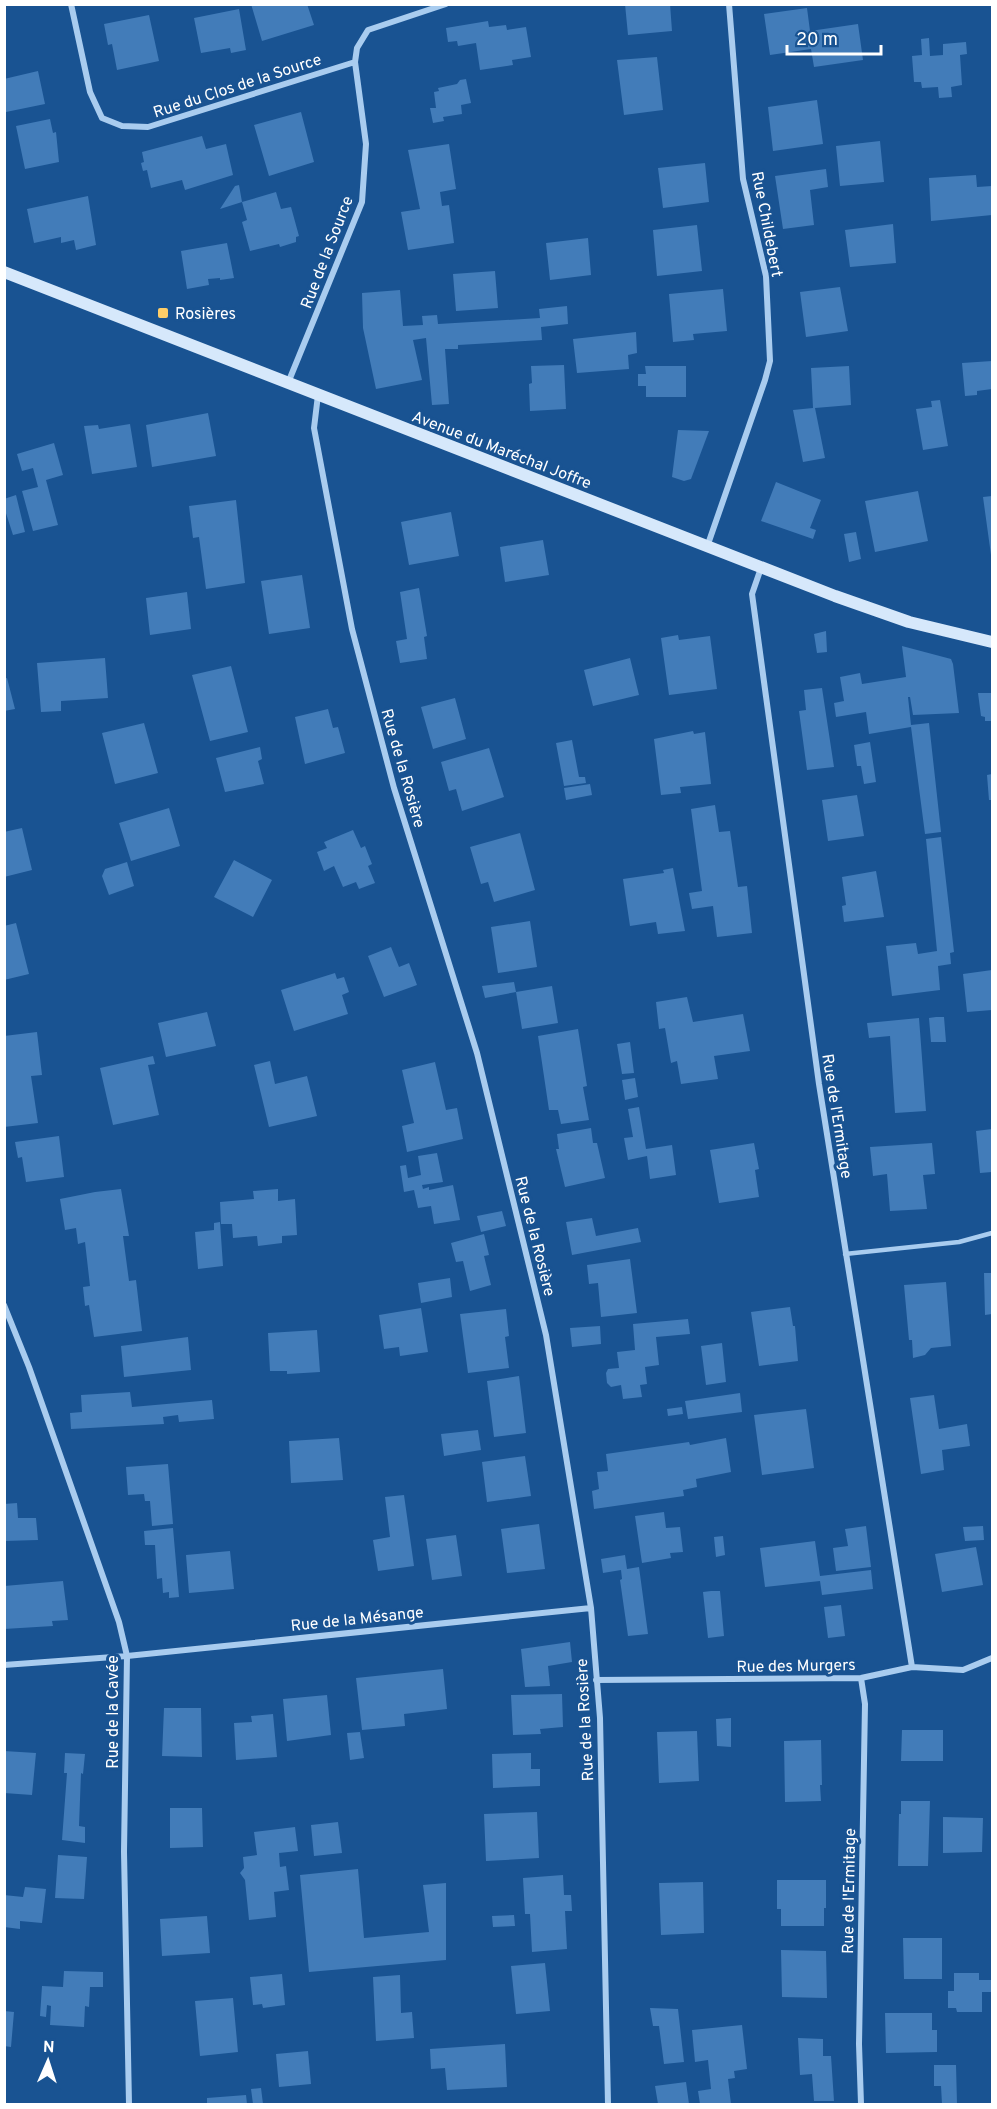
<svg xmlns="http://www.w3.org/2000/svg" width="997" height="2109" font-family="Overpass,sans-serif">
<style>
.building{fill:#427cb9}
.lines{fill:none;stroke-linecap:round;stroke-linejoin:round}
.lane{stroke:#a9ccef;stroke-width:4.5}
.street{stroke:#a9ccef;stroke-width:6}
.secondary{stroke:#d6e8fb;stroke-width:12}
.poi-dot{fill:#ffcd67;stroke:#195392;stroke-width:2}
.labels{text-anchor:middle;stroke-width:6;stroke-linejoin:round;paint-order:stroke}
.street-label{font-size:16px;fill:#fff;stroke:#195392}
.poi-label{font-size:16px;fill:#fff;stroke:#195392;text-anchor:start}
</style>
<rect width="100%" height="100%" fill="#195392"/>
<path class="building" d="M251 4H307L314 25 262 41Z
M625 4H670L672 31 628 35Z
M807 8 810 31 858 24 863 60 814 67 811 49 770 55 764 14Z
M239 9 246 50 231 53 230 48 201 53 194 18Z
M149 15 159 61 117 70 112 44 108 45 104 24Z
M488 21 489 27 506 25 507 30 526 27 531 57 512 60 513 65 480 70 476 43 458 46 457 41 448 42 446 28Z
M929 38 930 56 943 55V44L966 42 967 54 960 55 962 85 951 87 952 97 939 98 938 87 922 88 921 82H914L912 56 922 55 921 39Z
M657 57 663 110 624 115 617 60Z
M38 71 45 104 6 112 4 79Z
M466 79 471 103 461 105 462 114 443 117 444 121 433 123 430 108H436L434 92 439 91 438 88 457 84 460 80Z
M817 100 823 144 773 151 768 107Z
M301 112 314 162 269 176 254 125Z
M50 119 53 133 56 132 59 162 25 169 16 126Z
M202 136 206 149 226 144 233 175 185 190 182 180 151 188 147 170 143 171 141 163 144 162 142 152Z
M880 141 884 182 840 186 836 146Z
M449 144 456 189 440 192 442 206 449 205 454 243 408 250 401 212 420 209 408 150Z
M705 163 709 202 663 208 658 168Z
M826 169 828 187 810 190 814 225 783 229 775 176Z
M976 175 977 187 992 186V215L931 221 929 178Z
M239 185 242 202 220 209 235 186Z
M276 192 281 209 291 207 299 236 296 237V242L280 247 279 244 250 251 242 222 247 220 242 202Z
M88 196 96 245 76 250 74 240 61 243V237L34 243 27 209Z
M893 224 896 263 850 267 845 230Z
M697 225 702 271 657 276 653 230Z
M588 238 591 275 550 280 546 243Z
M227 243 234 278 220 280V278L208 279 209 285 187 289 181 251Z
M495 271 498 308 456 311 453 274Z
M840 287 848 331 806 337 800 292Z
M723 289 727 331 693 334 694 340 673 342 669 294Z
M400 290 403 326 423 325 422 316 437 315 438 324 540 318 539 309 567 306 568 324 541 327 542 340 458 345V349H445L449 404 432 405 426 338 413 340 422 380 376 389 363 328 362 293Z
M636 332 637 353 628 355 629 369 577 373 573 339Z
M992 361V389L977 391V395L965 396 962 363Z
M564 365 566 409 530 411 529 384 532 383 531 366Z
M645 366H686V397H646V386H638V374H646Z
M849 366 851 405 815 408 825 458 803 462 793 410 813 408 811 368Z
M940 400 948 446 923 450 916 409 932 407 931 401Z
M208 413 216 456 152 467 146 425Z
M130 424 137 467 92 474 84 426 98 425 99 429Z
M678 430 709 431 691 479 684 481 672 477Z
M54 443 63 475 46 480 58 525 33 531 22 491 38 487 33 468 22 471 17 454Z
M776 482 821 500 810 528 816 530 813 539 761 521Z
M918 491 928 541 875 552 865 501Z
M16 495 25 532 13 535 4 507V499Z
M992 496V555H991L983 497Z
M236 500 245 583 206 589 199 537 193 538 189 506Z
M451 512 459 556 409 565 401 522Z
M856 532 861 559 849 562 844 534Z
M543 540 549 575 505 582 500 547Z
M302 575 310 628 269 634 261 581Z
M419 588 427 636 424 637 427 659 400 663 396 641 407 639 400 592Z
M187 592 191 629 150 635 146 598Z
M826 631 827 652 817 653 814 634Z
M678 635 679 640 710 636 717 689 669 695 661 638Z
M902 646 951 659 953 664 959 713 913 715 910 697H908L911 725 929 723 941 832 925 834 911 727 869 734 866 712 836 717 834 703 844 701 840 677 860 673 862 684 906 677Z
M105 658 108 698 61 701V711L41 712 37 663Z
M630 658 639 695 593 706 584 670Z
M231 666 248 732 210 741 192 675Z
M7 678 15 709 4 711V679Z
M822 688 834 767 807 770 799 711 806 710 804 690Z
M978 693H992V721H985V717L981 716Z
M455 698 466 739 433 749 421 707Z
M328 709 333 728 338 727 345 753 305 764 295 717Z
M144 723 158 773 115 784 102 733Z
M693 731 694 734 705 732 711 784 680 787 681 793 661 795 654 739Z
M572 740 579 777H585L586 783 564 786 556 743Z
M870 742 876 782 864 784 861 766H857L854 745Z
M260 747 262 759 258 761 264 784 225 792 216 758Z
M489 748 504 797 462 811 456 789 449 791 441 762Z
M992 774V800H989L987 775Z
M590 784 592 795 566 800 564 788Z
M857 795 864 836 828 841 822 800Z
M715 805 719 832 730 831 738 887 747 886 752 933 717 937 713 906 692 909 689 893 702 891 691 809Z
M169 808 180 846 131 861 119 823Z
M22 828 32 870 4 877V832Z
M353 830 361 848 365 846 372 864 368 866 375 883 359 889 356 882 343 887 334 866 324 871 317 852 327 848 324 842Z
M520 833 535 890 494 902 488 882 481 884 470 847Z
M941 837 954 952 950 953 951 964 938 966 940 990 892 996 886 946 916 943 918 954 937 951 926 839Z
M234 860 272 880 253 917 214 897Z
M127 862 134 886 109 895 102 876 105 869Z
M673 868 685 931 658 934 656 922 630 926 623 879 664 873 663 870Z
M876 871 884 917 844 922 842 906 846 905 842 877Z
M530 921 537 967 498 973 491 927Z
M16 923 29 974 4 980V926Z
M391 947 399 967 409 963 417 985 384 997 368 956Z
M992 970V1010L967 1012 963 974Z
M335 973 337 979 344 977 349 992 342 995 348 1014 294 1031 281 990Z
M514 982 516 992 485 998 482 986Z
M552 986 558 1023 522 1029 516 992Z
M687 997 693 1022 743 1014 750 1051 714 1056 718 1079 681 1084 677 1061 671 1063 665 1028 659 1029 656 1002Z
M207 1012 216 1046 166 1057 158 1023Z
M936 1017H944L946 1042H931L929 1018Z
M919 1018 926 1111 895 1113 890 1036 869 1038 867 1023Z
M578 1029 587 1086 583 1087 589 1120 561 1124 558 1110H549L538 1036Z
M37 1032 42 1075 31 1076 38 1123 4 1127V1036Z
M630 1042 634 1073 622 1074 617 1044Z
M153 1056 155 1064 148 1065 159 1115 113 1125 100 1068Z
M270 1061 275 1084 307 1076 317 1116 269 1127 254 1065Z
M435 1062 446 1110 457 1108 463 1139 407 1152 402 1126 414 1123 402 1070Z
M635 1078 638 1097 625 1100 622 1080Z
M639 1107 646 1149 672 1145 676 1175 650 1179 647 1156 628 1160 624 1138 633 1137 628 1109Z
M591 1128 593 1143H597L605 1178 565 1187 556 1149H559L557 1134Z
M992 1129V1172L980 1173 976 1131Z
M59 1136 64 1177 26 1182 22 1157 18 1158 15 1142Z
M754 1143 759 1169 755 1170 759 1197 719 1203 710 1150Z
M932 1143 935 1174 923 1175 927 1209 890 1211 887 1174 873 1176 870 1147Z
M437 1153 443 1182 422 1185 423 1189 429 1187V1190L453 1185 460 1220 434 1224 431 1206 418 1208 414 1190 404 1192 400 1166 406 1165 408 1178 421 1175 418 1156Z
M121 1189 129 1236H123L129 1281 136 1280 142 1331 94 1337 89 1305 85 1306 83 1287 90 1286 85 1242 78 1244 76 1228 65 1230 60 1199 95 1192Z
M278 1189V1201L295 1199 297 1235 282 1236V1243L258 1246 257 1236 233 1238 232 1224H221L220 1202 254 1199 253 1191Z
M502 1211 506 1226 481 1232 477 1216Z
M592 1218 596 1236 638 1228 641 1242 572 1255 566 1222Z
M220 1222 223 1266 198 1269 195 1232 214 1230V1223Z
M484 1234 489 1255 484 1256 491 1285 470 1291 463 1261 456 1262 451 1243Z
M630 1259 637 1313 601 1317 598 1283 589 1284 587 1265Z
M984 1273H992V1314L985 1315Z
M450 1278 452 1297 421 1303 418 1283Z
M946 1282 951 1346 931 1348 925 1355 913 1358 912 1340H909L904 1285Z
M790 1307 793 1326H795L798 1361 759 1366 751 1312Z
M421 1308 428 1352 400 1356 399 1347 384 1349 379 1315Z
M506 1309 509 1336 505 1337 509 1368 468 1373 460 1314Z
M688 1319 690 1334 656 1337 659 1365 645 1367 647 1384 640 1385 642 1397 623 1399 621 1385 611 1387 607 1383 606 1373 608 1369 619 1368 617 1352 635 1350 633 1324Z
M600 1326 601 1344 572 1347 570 1328Z
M317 1330 320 1372 287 1374V1371H270L268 1333Z
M188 1337 191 1370 124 1377 121 1346Z
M722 1343 726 1382 706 1385 701 1346Z
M519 1376 526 1433 494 1437 487 1381Z
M130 1392 132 1407 212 1400 214 1419 179 1422 178 1415 163 1417 164 1424 71 1429 70 1413 82 1412 81 1395Z
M740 1393 742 1412 688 1419 685 1401Z
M934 1395 939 1429 967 1424 970 1446 942 1450 944 1470 921 1474 910 1398Z
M682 1407 683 1414 668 1416 667 1409Z
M806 1409 814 1468 762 1475 754 1415Z
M478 1430 481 1450 444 1456 441 1434Z
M339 1438 343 1480 291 1483 289 1441Z
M726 1438 731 1472 696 1479 697 1487 683 1490 684 1496 594 1509 592 1491 599 1489 597 1472 608 1471 606 1454 689 1442 690 1445Z
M525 1456 531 1496 487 1502 482 1462Z
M168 1464 173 1524 152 1526 150 1501H145L144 1494 128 1495 126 1467Z
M404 1495 414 1566 378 1571 373 1540 390 1537 385 1497Z
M17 1503 18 1518H36L38 1540 4 1541V1504Z
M664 1512 666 1528 680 1527 683 1552 670 1553 671 1558 642 1563 635 1516Z
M539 1524 545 1569 507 1573 501 1529Z
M866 1526 871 1567 836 1571 833 1548 848 1546 845 1529Z
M983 1526 984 1540 965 1541 963 1527Z
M173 1528 179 1597 169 1598V1592L163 1593 162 1578 157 1579 155 1545H145L144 1531Z
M456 1535 462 1576 432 1580 426 1539Z
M723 1536 725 1555 716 1557 714 1537Z
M815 1541 820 1576 871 1570 873 1589 822 1595 820 1581 765 1587 760 1548Z
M976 1547 983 1585 942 1592 935 1554Z
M230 1551 234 1589 189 1593 186 1555Z
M625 1555 627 1569 639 1567 648 1634 628 1636 620 1580 622 1579 621 1570 603 1573 601 1559Z
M63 1581 68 1620 52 1621 53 1626 4 1629V1586Z
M711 1591H720L724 1636 708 1638 703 1592Z
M841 1605 845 1636 828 1638 824 1607Z
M570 1642 572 1662 548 1666 550 1686 525 1687 521 1649Z
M443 1669 447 1709 404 1714 405 1726 362 1730 356 1678Z
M562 1694 563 1727 540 1729 541 1734 513 1735 511 1695Z
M327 1695 331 1735 287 1741 283 1699Z
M164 1708H201L202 1757 162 1756Z
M273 1714 277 1757 236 1760 234 1723 252 1722 251 1716Z
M731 1718V1747L717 1746 716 1719Z
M902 1730H943V1761H901Z
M697 1731 699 1781 659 1783 657 1732Z
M360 1732 364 1758 350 1760 347 1733Z
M821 1740 822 1785H820L821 1801 785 1802 784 1741Z
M4 1751 36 1753 32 1795 4 1793Z
M65 1753 85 1754 83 1774 81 1773 79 1826 85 1827V1843L62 1840 67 1773H64Z
M531 1753V1769H540V1786L493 1788 492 1754Z
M901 1801H930L928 1866H898L899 1814H901Z
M170 1808H202L203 1847 170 1848Z
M537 1812 539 1858 486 1861 484 1814Z
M943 1817 983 1818 982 1852 943 1853Z
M338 1822 342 1853 314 1856 311 1825Z
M295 1827 298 1851 279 1853 280 1867 286 1866 289 1890 274 1892 276 1917 249 1920 245 1880 240 1873 244 1868 243 1857 257 1855 254 1832Z
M58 1855 87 1857 84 1899 55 1898Z
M358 1869 364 1938 429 1932 423 1885 446 1883V1960L309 1972 300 1875Z
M563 1875 564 1895H571L572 1911H565L567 1949 532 1952 530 1914H525L523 1878Z
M777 1880H826V1908H824V1926H781V1909H777Z
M703 1882 704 1933 661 1935 659 1883Z
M25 1887 46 1889 42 1923 20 1921V1929L4 1927V1895L23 1897Z
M514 1915 515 1926 493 1927 492 1916Z
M207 1916 210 1953 162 1956 160 1919Z
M903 1938H942V1979H904Z
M781 1950 826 1951 827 1998 782 1997Z
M545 1963 550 2011 516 2014 511 1966Z
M64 1971 103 1972V1987H90L89 2007 85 2006 84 2027 50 2025 51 2006 47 2005 46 2017 40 2016 42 1986 63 1987Z
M954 1973H979V1980H992V1992H982V2012H957L956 2008H948V1991H954Z
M282 1974 285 2005 263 2008 262 2004 253 2005 250 1977Z
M400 1975 401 2013 412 2012 414 2038 376 2041 373 1977Z
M233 1998 238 2052 200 2056 195 2001Z
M650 2008 678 2009 684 2062 664 2064 659 2026H653Z
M4 2011 14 2012 11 2047 4 2046Z
M885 2013H932V2030H937V2052L886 2053Z
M742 2025 747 2069 734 2071 735 2078 728 2079 731 2104H700L698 2091 711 2089 708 2060 695 2062 692 2030Z
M798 2038 823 2039V2056H831L834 2101H814L812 2074 800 2075Z
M505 2044 507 2087 447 2090 445 2068 431 2069 430 2049Z
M308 2051 311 2084 279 2087 276 2054Z
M934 2065H956L957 2104H942L941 2086H934Z
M686 2082 689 2104H658L655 2086Z
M261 2088 263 2104H253L251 2089Z
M246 2095 247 2104H207V2098Z"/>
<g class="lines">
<path class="lane" d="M845 1254 959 1242 992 1233"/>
<path class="street" d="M71 4 90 92 102 118 122 126 148 127 355 62
M288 383 362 202 366 144 355 62 357 48 368 30 446 4
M318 395 314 428 352 629 394 788 477 1053 546 1335 591 1608 600 1718 608 2104
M707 547 765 380 770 361 766 276 743 179 729 4
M761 568 752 594 819 1084 912 1667
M4 1305 29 1367 119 1622 127 1656 124 1852 129 2104
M4 1665 127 1656 591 1608
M596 1680 861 1678 912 1667 963 1670 992 1658
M861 2104 859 2044 865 1704 861 1678"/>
<path class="secondary" d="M4 272 835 596 909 622 992 642"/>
</g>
<rect class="poi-dot" x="157" y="307" width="12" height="12" rx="3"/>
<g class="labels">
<g class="street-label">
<text transform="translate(237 85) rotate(-18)" y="6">Rue du Clos de la Source</text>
<text transform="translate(768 224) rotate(79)" y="6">Rue Childebert</text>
<text transform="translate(326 252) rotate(-69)" y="6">Rue de la Source</text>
<text transform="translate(502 449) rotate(21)" y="6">Avenue du Maréchal Joffre</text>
<text transform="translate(404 768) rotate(74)" y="6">Rue de la Rosière</text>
<text transform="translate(838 1116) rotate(81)" y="6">Rue de l'Ermitage</text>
<text transform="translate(536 1236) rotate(76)" y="6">Rue de la Rosière</text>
<text transform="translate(357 1618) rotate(-6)" y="6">Rue de la Mésange</text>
<text transform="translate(796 1665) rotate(-1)" y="6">Rue des Murgers</text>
<text transform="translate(112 1712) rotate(-90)" y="6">Rue de la Cavée</text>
<text transform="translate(584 1720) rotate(-93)" y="6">Rue de la Rosière</text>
<text transform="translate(848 1891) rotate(-89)" y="6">Rue de l'Ermitage</text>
</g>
<g class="poi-label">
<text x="175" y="319">Rosières</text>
</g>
</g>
<rect width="997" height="2109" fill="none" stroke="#ffffff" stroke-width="12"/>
<g transform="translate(48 2061) rotate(3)" stroke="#195392" stroke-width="4.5" paint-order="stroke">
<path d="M0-4.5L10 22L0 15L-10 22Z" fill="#ffffff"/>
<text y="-9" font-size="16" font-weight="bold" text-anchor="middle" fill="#ffffff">N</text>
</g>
<path d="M787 45v9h94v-9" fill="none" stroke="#ffffff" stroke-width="3"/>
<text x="796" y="45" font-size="18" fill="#ffffff" stroke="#195392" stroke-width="4.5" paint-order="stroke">20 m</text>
</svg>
